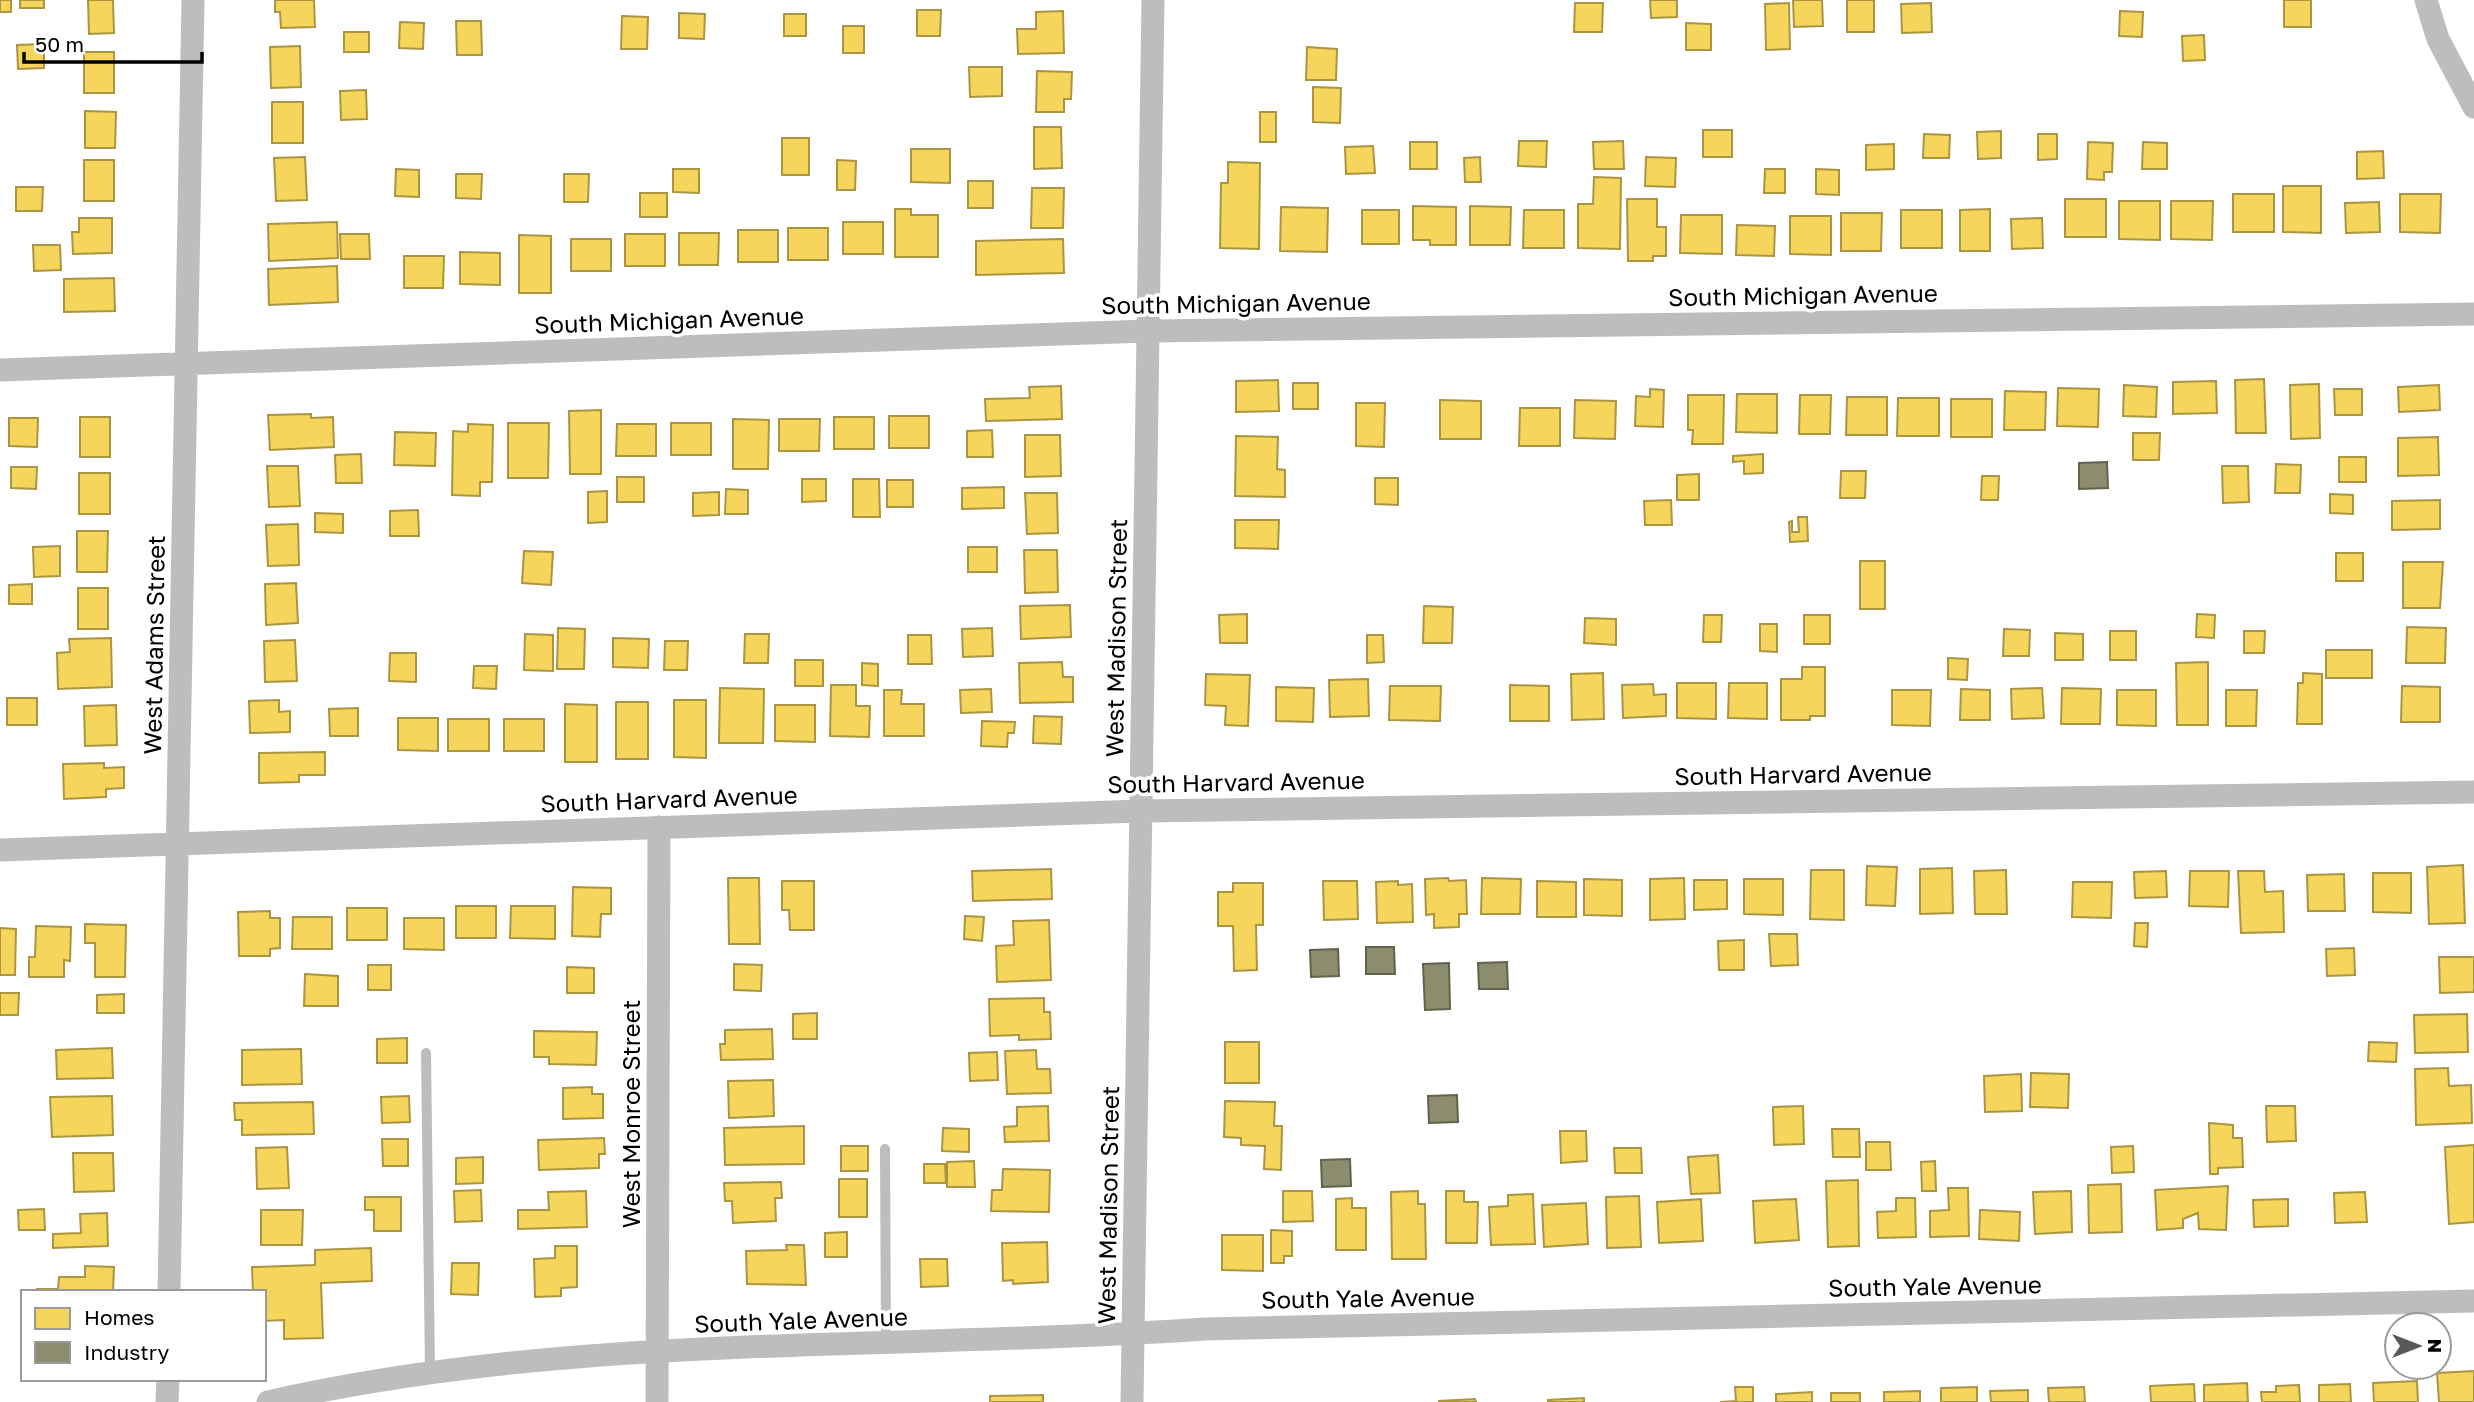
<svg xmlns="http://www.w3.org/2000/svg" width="2474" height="1402" font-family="'Golos Text',sans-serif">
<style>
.homes{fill:#f6d55c;stroke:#ac9540;stroke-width:2}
.industry{fill:#8c8c6e;stroke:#62624d;stroke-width:2}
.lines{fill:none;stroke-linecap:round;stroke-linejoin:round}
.lane{stroke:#bdbdbd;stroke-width:10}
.street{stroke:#bdbdbd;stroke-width:23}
.labels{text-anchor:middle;stroke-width:7;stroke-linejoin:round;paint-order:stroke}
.street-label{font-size:24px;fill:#000;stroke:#fff}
</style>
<rect width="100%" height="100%" fill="#fff"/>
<path class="homes" d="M0 0H11V12H0Z
M20 0H44V8H20Z
M88 0H113L114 33 89 34Z
M275 0H314L315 27 281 28 280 12H275Z
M1650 0H1677V17L1651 18Z
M1793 0H1822L1823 26 1794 27Z
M1847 0H1874V32H1847Z
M2284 0H2311V27H2284Z
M1575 3H1603L1602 32H1574Z
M1789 3 1790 49 1766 50 1765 4Z
M1931 3 1932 32 1902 33 1901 4Z
M917 10H941L940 36H917Z
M1063 11 1064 53 1018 54 1017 29H1036V12Z
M2120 11 2143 12 2142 37 2119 36Z
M679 13 705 14 704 39 679 38Z
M784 14H806V36H784Z
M622 16 648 17 647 49H621Z
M456 21H481L482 55H457Z
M400 22 424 23 423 49 399 48Z
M1686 23 1711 24V50H1686Z
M843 26H864V53H843Z
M344 32H369V52H344Z
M2204 35 2205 60 2183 61 2182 36Z
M44 44V68L18 69 17 45Z
M300 46 301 87 271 88 270 47Z
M1307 47 1337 49 1336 80H1306Z
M84 52H114V93H84Z
M969 67H1002V96L970 97Z
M1037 71 1072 72 1071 99H1064V112H1036Z
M1313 87 1341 88 1340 123 1313 122Z
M366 90 367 119 341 120 340 91Z
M272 102H303V143H272Z
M85 111 116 112 115 148H85Z
M1260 112H1276V142H1260Z
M1034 127H1061L1062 168 1034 169Z
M1703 130H1732V157H1703Z
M2001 131V158L1978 159 1977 132Z
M1924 134 1950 135 1949 158H1923Z
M2038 134H2057V159L2038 160Z
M782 138H809V175H782Z
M1519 141H1547L1546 167 1518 166Z
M1623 141 1624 169H1594L1593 142Z
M1410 142H1437V169H1410Z
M2088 142 2113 143 2112 172H2104V180L2087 179Z
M2143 142 2167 143V169H2142Z
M1894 144V169L1866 170V145Z
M1373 146 1375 173 1346 174 1345 147Z
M911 149H950V183L911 182Z
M2383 151 2384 178 2357 179V152Z
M305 157 307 200 276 201 274 158Z
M1480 157 1481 182H1465L1464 158Z
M1646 157 1676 158 1675 187 1645 186Z
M84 160H114V201H84Z
M837 160 856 161 855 190H837Z
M1228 162 1260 163 1259 249 1220 248 1221 183H1228Z
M396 169 419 170V197L395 196Z
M673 169H699V193L673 192Z
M1765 169H1785V193H1764Z
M1816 169 1839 170V195L1816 194Z
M456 174H482L481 199 456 198Z
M564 174H589L588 202H564Z
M1594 177 1621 178 1620 249 1578 248V204H1593Z
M968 181H993V208H968Z
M2283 186H2321V233L2283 232Z
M16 187H43L42 211H16Z
M1032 188H1064L1063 228H1031Z
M640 193H667V217H640Z
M2233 194H2274V232H2233Z
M2400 194H2441L2440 233 2400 232Z
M1627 199H1657V227H1666V256H1653V261H1628Z
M2065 199H2106V237H2065Z
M2119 201H2160V240L2119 239Z
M2171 201H2213L2212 240 2171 239Z
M2379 202 2380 232 2346 233 2345 203Z
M1413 206 1456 207V245H1430V240H1413Z
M1470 206 1511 207 1510 245H1470Z
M1281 207 1328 208 1327 252 1280 251Z
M895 209H911V215H938V257H895Z
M1990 209V251H1960V210Z
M1362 210H1399V244H1362Z
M1524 210H1564V248H1523Z
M1901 210H1942V248H1901Z
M1841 213H1882L1881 251H1841Z
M1681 215H1722V254L1680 253Z
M1790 216H1831V255L1790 254Z
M79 218H112V253L73 254 72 232H79Z
M2042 218 2043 248 2012 249 2011 219Z
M337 222 338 258 269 261 268 224Z
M843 222H883V254H843Z
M1737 225 1775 226 1774 256 1736 255Z
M788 228H828V260H788Z
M738 230H778V262H738Z
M679 233H719L718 265H679Z
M340 234H369L370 259H341Z
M625 234H665V266H625Z
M519 235 551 236V293H519Z
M571 239H611V271H571Z
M1063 239 1064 273 976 275V241Z
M33 245H60L61 270 34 271Z
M460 252 500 253V285L460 284Z
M404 256H444L443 288H404Z
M337 266 338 302 269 305 268 269Z
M114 278 115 311 64 312V279Z
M2264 379 2266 433H2236L2235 380Z
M1278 380 1279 411 1236 412V381Z
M2216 381 2217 413 2173 414V382Z
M1293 383H1318V409H1293Z
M2319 384 2320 438 2291 439 2290 385Z
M2124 385 2157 387 2156 417 2123 416Z
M2439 385 2440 410 2399 412 2398 387Z
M1061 386 1062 419 986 421 985 399 1030 398 1029 387Z
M2058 388 2099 389 2098 427 2057 426Z
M1650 389 1664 390 1663 427 1635 426 1636 396 1650 397Z
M2334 389H2362V415H2335Z
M2005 391 2046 392 2045 430H2004Z
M1737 394H1777V433L1736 432Z
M1688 395H1724L1723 444H1692L1693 430H1688Z
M1800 395H1831L1830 434H1799Z
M1847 397H1887V435H1846Z
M1898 398H1939V436H1897Z
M1951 399H1992V437H1951Z
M1440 400 1481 401V439H1440Z
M1575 400 1616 401 1615 439 1574 438Z
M1356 403H1385L1384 447 1356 446Z
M1520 408H1560V446H1519Z
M601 410V474H570L569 411Z
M311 414V418L333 417 334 447 270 450 268 415Z
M889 416H929V448H889Z
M80 417H110V457H80Z
M834 417H874V449H834Z
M9 418H38L37 447 9 446Z
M733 419 769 420 768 469H733Z
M779 419H820L819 451H779Z
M508 423H549L548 478H508Z
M671 423H711V455H671Z
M468 424 493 425 492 482H480V496L452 495 453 431 468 432Z
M617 424H656V456H616Z
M992 430 993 457H967V431Z
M395 432 436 433 435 466 394 465Z
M2133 433H2160L2159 460H2133Z
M1025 435H1060L1061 476 1025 477Z
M1236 436 1278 437 1277 469 1285 470V497L1235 496Z
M2438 437 2439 475 2398 476V438Z
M361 454 362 483H336L335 455Z
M1763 454V473L1744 474V461L1733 462V456Z
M2339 457H2366V482H2339Z
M2276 464 2301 465 2300 493H2275Z
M267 466H298L300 506 269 507Z
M2222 466H2248L2249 502 2223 503Z
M11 467H37L36 489 11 488Z
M1841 471H1866L1865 498H1840Z
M79 473H110V514H79Z
M1699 474V500H1677V475Z
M1982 476H1999L1998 500H1981Z
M617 477H644V502H617Z
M1375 478H1398V505L1375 504Z
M802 479H826V501L802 502Z
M853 479H879L880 517H853Z
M887 480H913V507H887Z
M1004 487V508L962 509V488Z
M726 489 748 490V514H725Z
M607 491V522L588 523V492Z
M719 492V515L693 516V493Z
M1025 493H1057L1058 533 1027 534Z
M2330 494 2353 495V514L2330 513Z
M1671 500 1672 525H1645L1644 501Z
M2440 500V529L2392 530V501Z
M418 510 419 536H390V511Z
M315 513 343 514V533L315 532Z
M1798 517H1807L1808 541 1790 542 1789 522 1792 521V532H1799Z
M1235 520H1279L1278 549 1235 548Z
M298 524 299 565 268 566 266 525Z
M77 531H108L107 572H77Z
M60 546V576L34 577 33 547Z
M968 547H997V572H968Z
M1024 550H1057L1058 592 1025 593Z
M524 551 553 552 551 585 522 583Z
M2336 553H2363V581H2336Z
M1860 561H1885V609H1860Z
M2403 562H2443L2440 608H2403Z
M296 583 298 623 266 625 265 584Z
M32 584V604H9V585Z
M78 588H108V629H78Z
M1070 605 1071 637 1021 639 1020 606Z
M1424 606 1453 607 1452 643H1423Z
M1247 614V643H1220L1219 615Z
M2197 614 2215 615 2214 638 2196 637Z
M1704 615H1722L1721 642H1703Z
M1804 615H1830V644H1804Z
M1585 618 1616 619V645L1584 643Z
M1760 624H1777V652L1760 651Z
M2407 627 2446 628 2445 663H2406Z
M558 628 585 629 584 669H557Z
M992 628 993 656 963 657 962 629Z
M2004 629 2030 630 2029 656H2003Z
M2110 631H2136V660H2110Z
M2244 631H2265L2264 653H2244Z
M2055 633 2083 634V660H2055Z
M525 634 553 635V671L524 670Z
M745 634H769L768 663H744Z
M908 635H931L932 664H908Z
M1367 635H1383L1384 662 1367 663Z
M111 638 112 687 58 689 57 653 70 652 69 639Z
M613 638 649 639 648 668 613 667Z
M295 640 297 681 265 682 264 641Z
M665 641H688L687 670H664Z
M2326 650H2372V678H2326Z
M390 653H416V682L389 681Z
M1948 658 1968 659 1967 680 1948 679Z
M795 660H823V686H795Z
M1062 662 1063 677H1073V702L1020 703 1019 663Z
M2208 662V725H2177L2176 663Z
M862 663 878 664V686L862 685Z
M474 666H497L496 689 473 688Z
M1802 667H1825V716H1810V720H1781V679H1802Z
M1603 673 1604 719 1572 720 1571 674Z
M2303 673 2322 674V724H2297L2298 683H2303Z
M1206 674 1250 675 1248 726 1225 725 1226 706 1205 705Z
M1368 679 1369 716 1330 717 1329 680Z
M1677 683H1716V719L1677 718Z
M1729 683H1767V719L1728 718Z
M1653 684 1654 695 1666 694V716L1623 718 1622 685Z
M831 685H856V706H870L869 737 830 736Z
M1510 685 1549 686V721H1510Z
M1390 686H1441L1440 721 1389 720Z
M2402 686 2440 687V722H2401Z
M1276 687 1314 688 1313 722 1276 721Z
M720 688 764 689 763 743H719Z
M2042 688 2044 718 2012 719 2011 689Z
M2062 688 2101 689 2100 724H2061Z
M991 689 992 712 961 713 960 690Z
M1961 689 1990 690V720H1960Z
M884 690H902L901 704H924V736H884Z
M1892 690H1931L1930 726 1892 725Z
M2117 690H2156V726L2117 725Z
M2226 690H2257L2256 726H2226Z
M7 698H37V725H7Z
M279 700V712L290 711V732L250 733 249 701Z
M674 700H706V758L674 757Z
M616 702H648V759H616Z
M565 704 597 705V762H565Z
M116 705 117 745 85 746 84 706Z
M775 705H815V742L775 741Z
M358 708V736H330L329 709Z
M1034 716 1062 717 1061 744 1033 743Z
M398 718H438V751L398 750Z
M448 719H489V751H448Z
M504 719H544V751H504Z
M982 721 1015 722 1014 733H1008L1007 747 981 746Z
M325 752V775H299V782L259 783V753Z
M104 763V768L124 767V788L106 789V797L64 799 63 764Z
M2463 865 2465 923 2429 924 2427 867Z
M1867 866 1897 867 1895 906 1866 905Z
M1952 868 1953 913 1920 914V869Z
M1051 869 1052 899 973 901 972 871Z
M1811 870H1844V920L1810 919Z
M2006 870 2007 914H1975L1974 871Z
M2166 871 2167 897 2135 898 2134 872Z
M2190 871H2229L2228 907 2189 906Z
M2238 871H2264L2265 892 2283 891 2284 932 2241 933Z
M2373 873H2411V913L2373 912Z
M2344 874 2345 911H2308L2307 875Z
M728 878H759L760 944H729Z
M1448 878 1449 881 1466 880 1467 914H1459V927L1434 928V914L1426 915 1425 879Z
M1482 878 1521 879 1520 914H1481Z
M1684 878 1685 919 1650 920V879Z
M1584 879 1622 880V916L1584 915Z
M1744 879H1783V915L1744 914Z
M1694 880H1727V909L1694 910Z
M782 881H814V930H790L789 910H782Z
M1323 881H1357L1358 919 1324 920Z
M1398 881V885L1412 884 1413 922 1377 923 1376 882Z
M1537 881 1576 882V917H1537Z
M2073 882H2112L2111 918 2072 917Z
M1233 883H1263V925H1256L1257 970 1234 971 1233 926H1218V892H1233Z
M573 887 611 888V914H601L600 937 572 936Z
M456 906H496V938H456Z
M511 906H555V939L510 938Z
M347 908H387V940H347Z
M270 911V918H280V948L270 949V956H239L238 912Z
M965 916 984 917 982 941 964 939Z
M293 917H332V949H292Z
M404 918H444V950L404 949Z
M1049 920 1051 980 997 982 996 946 1014 945 1013 921Z
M2135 923H2148L2147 947 2134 946Z
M85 924 126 925 125 977H95V943H85Z
M36 926 71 927 70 961 64 960V977H29V957H35Z
M0 928 16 929 15 975H0Z
M1769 934H1797L1798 965 1771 966Z
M1744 940V970H1719L1718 941Z
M2354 948 2355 975 2327 976 2326 949Z
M2439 957H2474V992L2440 993Z
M734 964 762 965 761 991 734 990Z
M368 965H391V990H368Z
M567 967 594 968V993H567Z
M305 974 338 976V1006H304Z
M0 993H19L18 1015H0Z
M124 994V1013H97V995Z
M1044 998V1012H1050L1051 1039 1019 1040V1035L990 1036 989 999Z
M817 1013V1039H793V1014Z
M2467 1014 2468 1052 2415 1053 2414 1015Z
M772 1029 773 1059 721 1060 720 1044H725V1030Z
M534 1031 597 1032 596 1065 549 1064V1057H534Z
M407 1038V1063H377V1039Z
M1225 1042H1259V1083H1225Z
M2369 1042 2397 1043 2396 1062 2368 1061Z
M112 1048 113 1078 57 1079 56 1050Z
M301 1049 302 1084 242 1085V1050Z
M1036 1050 1037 1069H1050L1051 1093 1007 1094 1005 1051Z
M997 1052 998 1080 970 1081 969 1053Z
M2448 1068 2449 1086 2471 1085 2472 1123 2416 1125 2415 1069Z
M2031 1073 2069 1074 2068 1108 2030 1107Z
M2021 1074 2022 1111 1985 1112 1984 1076Z
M773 1080 774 1116 729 1118 728 1081Z
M592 1087V1094H603V1118L563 1119V1088Z
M112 1096 113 1135 52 1137 50 1097Z
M409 1096 410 1122 382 1123 381 1097Z
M1225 1101 1275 1102 1274 1126H1282L1281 1170 1264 1169 1265 1146 1241 1145V1138L1224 1137Z
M313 1102 314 1134 242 1135V1120H235L234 1103Z
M1048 1106 1049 1141 1005 1142 1004 1127 1017 1126V1107Z
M1803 1106 1804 1144 1774 1145 1773 1107Z
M2266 1106H2295L2296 1141 2267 1142Z
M2209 1123 2233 1125V1138H2242L2243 1167 2218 1168V1174H2210Z
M804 1126V1164L725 1165 724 1128Z
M943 1128 969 1129V1152L942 1151Z
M1832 1129H1859L1860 1157H1833Z
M1560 1131H1586L1587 1161 1561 1163Z
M604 1138 605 1154H599V1168L539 1170 538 1140Z
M382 1139H408V1166H383Z
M1866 1142H1890L1891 1170H1866Z
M2474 1145V1222L2449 1224 2445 1147Z
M841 1146H868V1171H841Z
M2133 1146 2134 1172 2112 1173 2111 1147Z
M287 1147 289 1188 257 1189 256 1148Z
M1614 1148H1641L1642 1173H1615Z
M73 1153H113L114 1191 74 1192Z
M1718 1155 1720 1193 1691 1194 1688 1157Z
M483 1157V1183L456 1184V1158Z
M974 1161 975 1187H947V1162Z
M1935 1161 1936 1191H1922L1921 1162Z
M924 1164H945L946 1183H924Z
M1003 1169 1050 1170 1049 1212 991 1211 992 1190H1002Z
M839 1179H867V1217H839Z
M1858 1180 1859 1246 1828 1247 1826 1181Z
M781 1182 782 1198H775L776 1221 733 1223 732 1201H725L724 1183Z
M2121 1184 2122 1232 2089 1233 2088 1185Z
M2228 1186 2226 1230 2199 1229 2198 1213 2183 1219V1228L2157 1230 2155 1190Z
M1948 1188H1968L1969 1236 1930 1237V1211L1949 1210Z
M481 1190 482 1221 455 1222 454 1191Z
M586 1191 587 1227 518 1229V1210H549L548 1192Z
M1283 1191H1312L1313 1221 1283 1222Z
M1418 1191V1204H1425L1426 1259H1392L1391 1192Z
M1446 1191H1464V1202H1478L1477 1243H1446Z
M2071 1191 2072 1232 2035 1234 2033 1192Z
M2365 1192 2367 1222 2335 1223 2334 1193Z
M1533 1194 1535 1244 1491 1245 1489 1207 1508 1206V1195Z
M1639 1196 1641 1247 1607 1248 1606 1197Z
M365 1197H401V1231H374V1210H365Z
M1352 1198V1208H1366V1250H1336V1199Z
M1896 1198H1915L1916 1237 1878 1238 1877 1212 1896 1211Z
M1701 1199 1703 1241 1659 1243 1657 1202Z
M1796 1199 1799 1240 1755 1243 1753 1201Z
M2288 1199V1226L2254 1227 2253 1200Z
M1586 1203 1588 1244 1544 1247 1542 1205Z
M44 1209 45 1230H19L18 1210Z
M261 1210H303L302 1245H261Z
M1980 1210 2020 1212 2019 1241 1979 1239Z
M107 1213 108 1246 53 1248V1234L81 1233 80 1214Z
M1271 1230 1292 1231V1256H1284V1263H1271Z
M847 1232V1257H825V1233Z
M1222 1235H1263V1271L1222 1270Z
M1047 1242 1048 1282 1013 1284V1280L1003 1281 1002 1243Z
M786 1245H804L806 1285 747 1284 746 1251 787 1250Z
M555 1246H577V1287L561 1288V1296L535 1297 534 1259 555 1258Z
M371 1248 372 1281 321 1283 323 1338 284 1339V1320L264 1321V1292H253L252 1267 315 1265V1250Z
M920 1259H947L948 1286 921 1287Z
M452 1263H479L478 1295 451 1294Z
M85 1266 114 1267 113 1292H37V1289H58L59 1277H85Z
M2474 1371V1402H2439L2437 1373Z
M2417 1381 2418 1402H2374L2373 1383Z
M2247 1383 2248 1402H2204V1385Z
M2194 1384 2195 1402H2151L2150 1386Z
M2350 1384 2351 1402H2319V1385Z
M2299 1385 2300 1402H2262L2261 1392H2276V1386Z
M1735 1387H1753V1402H1720L1736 1401Z
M1977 1387V1402H1941V1388Z
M2084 1387 2085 1402H2049L2048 1388Z
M2028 1390V1402H1991L1990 1391Z
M1920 1391V1402H1884V1392Z
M1812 1392V1402H1776V1394Z
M1831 1393H1860V1402H1831Z
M1043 1395V1402H990V1396Z
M1584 1398V1402H1548V1400Z
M1475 1399 1476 1402H1439V1401Z"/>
<path class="industry" d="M2107 462 2108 488 2079 489V463Z
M1366 947H1394L1395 974H1366Z
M1338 949 1339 976 1311 977 1310 950Z
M1507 962 1508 989H1479L1478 963Z
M1449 963 1450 1009 1425 1010 1423 964Z
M1457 1095 1458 1122 1429 1123 1428 1096Z
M1350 1159 1351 1186 1322 1187 1321 1160Z"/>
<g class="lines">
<path class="lane" d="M426 1053 430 1372
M885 1149 886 1344"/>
<path class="street" d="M2426 0 2438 39 2474 107
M0 370 1148 331 2474 314
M0 850 1141 811 2474 792
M169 1292 193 0
M167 1402 168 1379
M268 1402C574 1332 893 1351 1204 1329L2474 1301
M657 1402 659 827
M1132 1402 1153 0"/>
</g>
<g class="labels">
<g class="street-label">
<text transform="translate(1803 296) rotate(-1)" y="8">South Michigan Avenue</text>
<text transform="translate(1236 304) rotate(-1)" y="8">South Michigan Avenue</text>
<text transform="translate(669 321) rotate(-2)" y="8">South Michigan Avenue</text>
<text transform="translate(1117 638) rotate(-89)" y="8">West Madison Street</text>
<text transform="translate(155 645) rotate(-89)" y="8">West Adams Street</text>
<text transform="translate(1803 775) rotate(-1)" y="8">South Harvard Avenue</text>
<text transform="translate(1236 783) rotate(-1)" y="8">South Harvard Avenue</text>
<text transform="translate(669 800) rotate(-2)" y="8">South Harvard Avenue</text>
<text transform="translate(632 1114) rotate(-90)" y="8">West Monroe Street</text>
<text transform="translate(1109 1205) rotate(-89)" y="8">West Madison Street</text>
<text transform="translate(1935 1287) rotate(-1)" y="8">South Yale Avenue</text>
<text transform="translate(1368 1299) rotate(-1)" y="8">South Yale Avenue</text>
<text transform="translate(801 1321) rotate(-2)" y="8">South Yale Avenue</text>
</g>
</g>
<rect x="21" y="1290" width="245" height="91" fill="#ffffff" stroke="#999999" stroke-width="2"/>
<rect x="35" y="1308" width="35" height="21" fill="#f6d55c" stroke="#999999" stroke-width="2"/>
<text x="84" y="1325" font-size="21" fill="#000000">Homes</text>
<rect x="35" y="1342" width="35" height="21" fill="#8c8c6e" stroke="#999999" stroke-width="2"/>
<text x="84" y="1360" font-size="21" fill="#000000">Industry</text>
<g transform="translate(2418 1346) rotate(90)"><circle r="33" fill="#ffffff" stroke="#999999" stroke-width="2"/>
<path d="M0-5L12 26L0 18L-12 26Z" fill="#595959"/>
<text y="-10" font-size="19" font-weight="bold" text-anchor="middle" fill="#000000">N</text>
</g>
<path d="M24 52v10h178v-10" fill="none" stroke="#000000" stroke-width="3.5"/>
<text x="35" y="52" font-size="21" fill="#000000" stroke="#ffffff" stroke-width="5" paint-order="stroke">50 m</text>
</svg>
